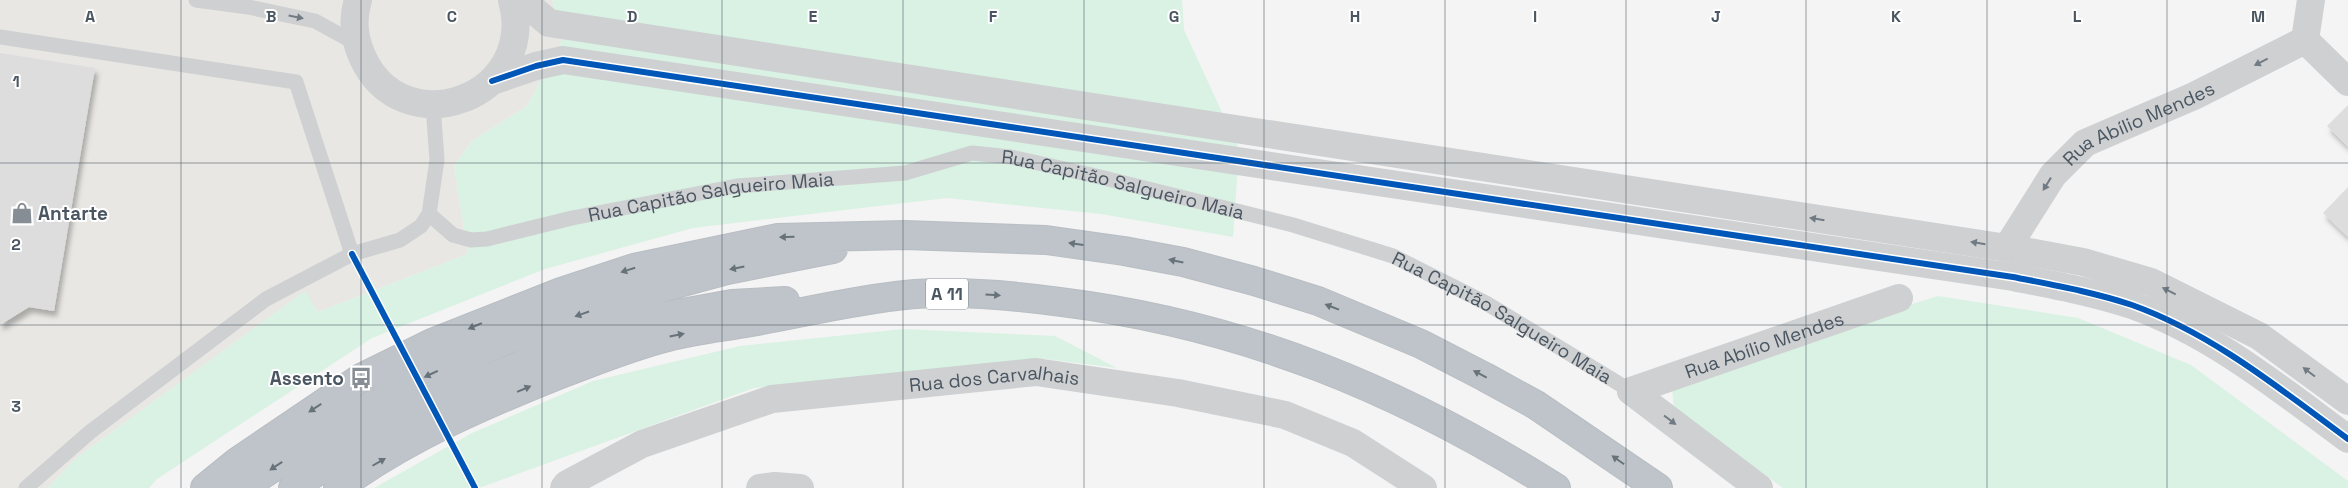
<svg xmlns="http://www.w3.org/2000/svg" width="2348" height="488" font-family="'Space Grotesk',sans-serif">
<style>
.commercial{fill:#e8e7e3}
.green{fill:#d9f2e3}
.building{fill:#ddddde;filter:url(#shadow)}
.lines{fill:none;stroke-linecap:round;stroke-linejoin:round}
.motorway-casing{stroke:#b9bec3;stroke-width:30}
.service{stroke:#ced0d2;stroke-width:15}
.minor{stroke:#ced0d2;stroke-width:28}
.motorway{stroke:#bec4c9;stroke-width:28}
.path-bridge{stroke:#bcc7c4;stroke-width:3;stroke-dasharray:4 2.5;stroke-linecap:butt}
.cycleway-casing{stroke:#fff;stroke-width:9}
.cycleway{stroke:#0057b8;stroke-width:6}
.oneway{fill:#727b83}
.oneway2{fill:#67727b}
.grid{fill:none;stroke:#4a5661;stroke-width:1;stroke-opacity:0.55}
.labels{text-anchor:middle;stroke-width:4;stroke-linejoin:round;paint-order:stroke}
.shield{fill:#fff;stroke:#808990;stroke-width:1}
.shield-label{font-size:18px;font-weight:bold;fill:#4a5661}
.street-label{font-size:19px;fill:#4a5661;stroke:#fff}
.poi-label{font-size:19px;font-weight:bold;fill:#4a5661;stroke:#fff;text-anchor:start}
.grid-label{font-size:16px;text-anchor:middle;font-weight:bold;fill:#4a5661;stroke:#fff;stroke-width:4;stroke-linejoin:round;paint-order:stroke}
</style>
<defs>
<filter id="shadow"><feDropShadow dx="3" dy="5.5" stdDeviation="2.5" flood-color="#0004"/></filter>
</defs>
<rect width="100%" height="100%" fill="#f4f4f4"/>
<path class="commercial" d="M0 0H552L563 38 527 106 472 141 454 166 468 254 318 312 304 292 75 459 48 488H0Z"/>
<path class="green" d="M552 0H1182L1184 30 1239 149 1233 237 1101 214 947 198 693 228 545 269 372 338 157 479 149 488H48L75 459 305 291 318 312 468 254 454 166 472 141 527 106 563 38Z
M1938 296 2078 318 2191 365 2348 481V488H1783L1674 410 1672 388 1762 351Z
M903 329 1055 336 1117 368 1046 359 754 388 479 488H374L472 433 593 381 740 346Z"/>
<path class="building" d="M0 53 95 68 54 311 29 307 0 325Z
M2348 105V147L2327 126Z
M2348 187V237L2323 213Z"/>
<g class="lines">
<g class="motorway-casing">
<path id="motorway" d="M205 488 237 462 361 378 432 343 561 292 634 268 778 238 905 235 1046 240 1124 251 1183 262 1254 281 1318 301 1421 344 1485 377 1536 405 1658 488
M242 488 324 434 399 389 506 340 642 293 727 270 833 249
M293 488 341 455 409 415 457 392 574 343 649 319 732 304 785 301
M338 488C406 438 485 404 563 373 598 360 632 346 668 337 695 330 724 327 751 322 802 313 854 300 905 295 956 290 1010 295 1061 302 1244 325 1401 390 1556 488"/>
</g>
<g class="service">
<path d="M196 0 248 7 315 21 357 44"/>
<path d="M0 37 296 82 352 254"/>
<path id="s1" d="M429 214 453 235 471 240 487 239 572 218 737 186 905 173 972 153 1011 157 1096 176 1293 225 1393 256 1486 303 1631 391"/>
<path d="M26 488 90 432 266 299 352 254 400 240 421 226 429 214 437 160 433 105"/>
</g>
<g class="minor">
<path d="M358 0C352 19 354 38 362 56 402 147 539 98 512 0"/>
<path d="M522 0 549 23 2007 248 2083 262 2151 282 2259 336 2348 401"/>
<path d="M2311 0 2305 40 2348 82"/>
<path d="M492 81 536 66 563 60 2013 277C2053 285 2093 292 2132 305 2213 334 2280 389 2348 439"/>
<path id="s2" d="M2007 248 2053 175 2085 143 2194 96 2305 40"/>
<path id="s3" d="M1631 391 1899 298"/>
<path d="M1631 391 1759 488"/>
<path id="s4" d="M564 488 567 484 642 444 772 399 1036 372 1178 393 1285 415 1353 443 1423 488"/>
<path d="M760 488 775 486 800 488"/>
</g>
<use href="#motorway" class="motorway"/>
<path class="path-bridge" d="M352 254 475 488"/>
<g class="cycleway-casing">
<path id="cycleway" d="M492 81 536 66 563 60 2013 277C2053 285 2093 292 2132 305 2213 334 2280 389 2348 439
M352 254 475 488"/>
</g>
<use href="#cycleway" class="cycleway"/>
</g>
<defs><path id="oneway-solid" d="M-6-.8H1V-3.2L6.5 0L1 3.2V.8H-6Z" transform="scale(1.25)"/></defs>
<g class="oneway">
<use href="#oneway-solid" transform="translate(296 17) rotate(11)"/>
<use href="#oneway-solid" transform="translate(2261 62) rotate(153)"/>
<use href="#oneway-solid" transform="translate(2047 184) rotate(122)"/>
<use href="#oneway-solid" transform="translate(1817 219) rotate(-171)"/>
<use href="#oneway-solid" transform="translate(1978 243) rotate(-171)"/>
<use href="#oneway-solid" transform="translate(2169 291) rotate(-153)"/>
<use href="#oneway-solid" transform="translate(2309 372) rotate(-143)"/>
<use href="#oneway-solid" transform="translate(1670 420) rotate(37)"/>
</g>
<g class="oneway2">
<use href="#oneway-solid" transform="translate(787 237) rotate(179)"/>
<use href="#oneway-solid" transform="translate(1076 244) rotate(-172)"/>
<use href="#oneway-solid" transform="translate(1176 261) rotate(-168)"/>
<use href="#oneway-solid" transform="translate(737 268) rotate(169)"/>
<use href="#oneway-solid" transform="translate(628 270) rotate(163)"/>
<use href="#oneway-solid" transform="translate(993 295) rotate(4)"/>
<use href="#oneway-solid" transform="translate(1332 307) rotate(-159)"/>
<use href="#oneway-solid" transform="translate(582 314) rotate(161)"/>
<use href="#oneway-solid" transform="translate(475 326) rotate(157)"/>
<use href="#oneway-solid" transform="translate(677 335) rotate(-11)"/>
<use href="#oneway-solid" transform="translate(431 374) rotate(155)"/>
<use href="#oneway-solid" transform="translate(1480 374) rotate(-152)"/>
<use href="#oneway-solid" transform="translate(524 389) rotate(-23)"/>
<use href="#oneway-solid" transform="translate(315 408) rotate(147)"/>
<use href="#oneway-solid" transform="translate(1618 460) rotate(-145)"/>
<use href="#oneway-solid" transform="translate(379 462) rotate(-30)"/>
<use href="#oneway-solid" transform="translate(276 466) rotate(147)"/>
</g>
<path class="grid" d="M181 0V488M361 0V488M542 0V488M722 0V488M903 0V488M1084 0V488M1264 0V488M1445 0V488M1626 0V488M1806 0V488M1987 0V488M2167 0V488M0 163H2348M0 325H2348"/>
<defs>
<g id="shop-bare" transform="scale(1.725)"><path d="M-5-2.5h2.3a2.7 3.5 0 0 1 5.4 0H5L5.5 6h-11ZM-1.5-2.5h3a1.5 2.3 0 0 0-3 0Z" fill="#868d94" stroke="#fff" stroke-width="2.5" paint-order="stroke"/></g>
<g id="bus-bare" transform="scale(1.725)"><path d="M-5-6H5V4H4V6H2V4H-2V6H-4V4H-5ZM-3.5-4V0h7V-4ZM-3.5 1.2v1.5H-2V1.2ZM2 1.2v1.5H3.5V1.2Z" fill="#868d94" stroke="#fff" stroke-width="2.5" paint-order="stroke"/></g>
</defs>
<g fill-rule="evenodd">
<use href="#shop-bare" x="22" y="213"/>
<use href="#bus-bare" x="361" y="378"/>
</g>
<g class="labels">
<rect class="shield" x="926" y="278.5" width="42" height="31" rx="4"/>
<g class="shield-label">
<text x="947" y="300">A 11</text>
</g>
<g class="street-label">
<text dy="7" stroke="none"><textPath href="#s2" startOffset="188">Rua Abílio Mendes</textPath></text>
<text dy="7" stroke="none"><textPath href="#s1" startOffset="715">Rua Capitão Salgueiro Maia</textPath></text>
<text dy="7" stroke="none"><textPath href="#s1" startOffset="295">Rua Capitão Salgueiro Maia</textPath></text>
<text dy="7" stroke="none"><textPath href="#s1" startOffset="1120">Rua Capitão Salgueiro Maia</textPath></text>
<text dy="7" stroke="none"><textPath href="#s3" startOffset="141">Rua Abílio Mendes</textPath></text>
<text dy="7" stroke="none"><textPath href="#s4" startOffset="451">Rua dos Carvalhais</textPath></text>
</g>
<g class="poi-label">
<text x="38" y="220">Antarte</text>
<text x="344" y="385" text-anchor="end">Assento</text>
</g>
</g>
<g class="grid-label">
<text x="90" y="22">A</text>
<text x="271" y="22">B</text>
<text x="452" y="22">C</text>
<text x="632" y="22">D</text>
<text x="813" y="22">E</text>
<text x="993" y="22">F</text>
<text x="1174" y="22">G</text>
<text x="1355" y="22">H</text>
<text x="1535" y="22">I</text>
<text x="1716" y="22">J</text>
<text x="1896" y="22">K</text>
<text x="2077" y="22">L</text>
<text x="2258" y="22">M</text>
<text x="16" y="87">1</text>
<text x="16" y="250">2</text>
<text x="16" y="412">3</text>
</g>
</svg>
